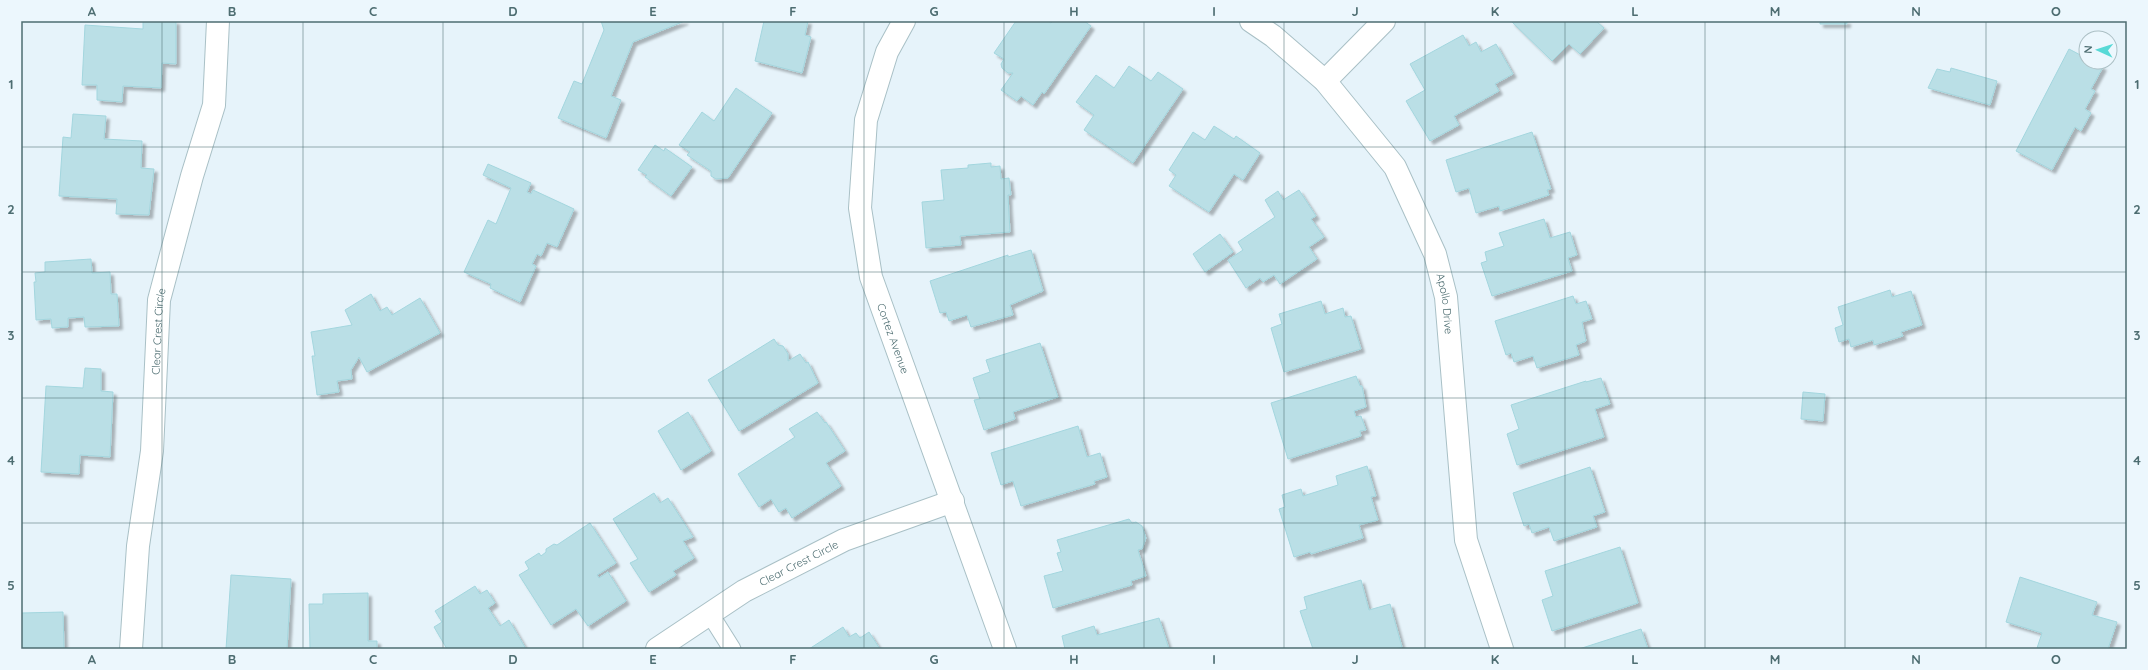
<svg xmlns="http://www.w3.org/2000/svg" width="2148" height="670" font-family="Quicksand,sans-serif">
<style>
.building{fill:#badfe6;stroke:#a3d6de;filter:url(#shadow)}
.lines{fill:none;stroke-linecap:round;stroke-linejoin:round}
.service-casing{stroke:#a9c0c6;stroke-width:19}
.minor-casing{stroke:#a9c0c6;stroke-width:24}
.tertiary-casing{stroke:#a9c0c6;stroke-width:24}
.service{stroke:#fff;stroke-width:17}
.minor{stroke:#fff;stroke-width:22}
.tertiary{stroke:#fff;stroke-width:22}
.grid{fill:none;stroke:#4d6d71;stroke-width:1;stroke-opacity:0.55}
.labels{text-anchor:middle;stroke-width:3.5;stroke-linejoin:round;paint-order:stroke}
.street-label{font-size:11px;fill:#4d6d71;stroke:#ecf7fd}
.neatline{fill:none;stroke:#4d6d71;stroke-width:1.5}
.grid-label{font-size:13px;text-anchor:middle;font-weight:bold;fill:#4d6d71}
</style>
<defs>
<filter id="shadow"><feDropShadow dx="3.5" dy="3.5" stdDeviation="1" flood-color="#0004"/></filter>
</defs>
<rect width="100%" height="100%" fill="#e6f3fa"/>
<path class="building" d="M143 21H176V64L162 63 161 88 123 86 122 102 97 100V85H82L85 25 143 29Z
M601 21H685L633 42 611 96 621 100 606 138 558 118 574 81 582 84 604 30Z
M764 21H808L805 35 811 37 802 73 755 61Z
M1016 21H1048L1051 23 1053 21H1084L1091 26 1044 94 1042 92 1033 105 1021 96 1017 101 1001 90 1013 73H1008L1002 68 1001 64 1004 59 994 53Z
M1511 21H1596L1604 28 1580 54 1569 44 1552 61Z
M1820 21H1847V24H1820Z
M1463 35 1469 46 1476 42 1481 52 1496 44 1513 74 1495 84 1499 91 1454 116 1459 125 1430 141 1406 101 1425 90 1410 64Z
M2069 49 2086 58V62H2093L2103 67 2091 89 2095 91 2085 109 2091 113 2081 131 2075 127 2052 170 2016 151Z
M1129 66 1151 81 1158 72 1183 89 1133 163 1084 130 1094 115 1076 102 1096 75 1114 88Z
M1951 68 1997 81 1990 105 1928 88 1937 69 1950 72Z
M736 88 772 113 728 178 716 179 711 176V171L687 155 690 152 679 145 702 112 714 121Z
M73 114 106 116 104 139 142 141 141 168 154 169 149 215 116 214 117 199 59 196 63 137 71 138Z
M1214 126 1234 139 1236 136 1260 153 1243 180 1234 174 1209 212 1169 186 1176 175 1169 170 1193 132 1205 140Z
M1532 132 1551 189 1547 190 1549 195 1500 211 1499 206 1476 213 1469 188 1456 192 1446 160Z
M655 145 664 151 665 148 692 167 671 196 645 177 647 175 638 170Z
M991 163V167L1000 166 1001 179 1009 178 1011 195H1008L1010 232 960 236 961 245 926 248 922 202 944 200 941 170 968 168V165Z
M488 164 531 183 527 192 531 194 533 190 574 209 557 247 547 243 541 256 537 254 532 264 536 266 520 302 490 288 491 284 464 272 488 220 496 224 511 188 483 175Z
M1299 190 1316 216 1311 219 1324 237 1309 247 1317 259 1280 284 1274 275 1263 282 1260 278 1246 288 1228 260 1243 250 1238 242 1275 217 1265 200 1278 191 1283 200Z
M1544 219 1550 238 1570 232 1577 255 1568 258 1572 271 1492 296 1481 263 1487 261 1485 252 1504 246 1499 233Z
M1220 234 1233 252 1205 272 1193 254Z
M1031 250 1043 291 1010 305 1013 315 971 327 967 315 949 321 946 312 940 313 930 281 1008 255V257Z
M91 259 92 273 110 272 111 294H117L119 326 85 327 84 317 68 318V327L52 328 51 319 36 320 34 282H36L35 273 45 272V262Z
M1890 290 1892 297 1911 291 1922 325 1901 332 1903 336 1874 345 1873 340 1851 347 1849 339 1839 342 1835 328 1843 325 1838 307Z
M371 294 380 311 387 307 392 315 420 298 440 333 367 372 359 357 351 370 352 379 337 381 339 392 317 395 312 356H315L311 332 352 325 345 310Z
M1573 296 1576 304 1586 301 1592 319 1582 322 1586 341 1576 345 1579 355 1537 368 1533 356 1514 362 1511 353 1506 355 1495 321Z
M1321 301 1325 314 1343 308 1345 317 1351 316 1361 349 1284 372 1271 328 1282 324 1279 314Z
M774 339 778 345 783 346 788 354V361L800 354 806 363 808 362 818 383 739 431 708 380Z
M1040 343 1058 397 1013 412 1015 419 984 430 974 400 980 399 973 378 990 372 986 360Z
M85 368 101 369V391L113 392 110 457 80 455 79 474 41 472 46 386 83 388Z
M1356 376 1360 386H1362L1366 407 1354 411 1356 417 1361 416 1366 430 1360 431 1361 436 1288 459 1271 403Z
M1601 378 1610 404 1595 409 1604 437 1517 465 1507 434 1519 429 1511 405 1586 381V382Z
M1803 392 1825 394 1823 421 1801 419Z
M688 412 711 451 681 470 658 431Z
M817 412 825 423 826 422 845 451 826 463 841 486 792 518 786 508 779 512 771 499 759 507 738 474 795 437 789 429Z
M1078 426 1087 457 1100 453 1107 477 1094 481 1095 484 1021 506 1013 481 1001 485 991 453Z
M1367 466 1376 496 1371 497 1378 520 1359 525 1363 538 1311 554 1310 552 1294 557 1279 509 1285 507 1282 495 1301 489 1303 496 1338 485 1336 476Z
M1590 467 1605 512 1593 516 1597 527 1554 541 1549 527 1532 533 1529 524 1524 526 1513 493Z
M654 493 660 503 668 498 693 537 683 541 694 558 673 571 676 575 649 592 630 563 638 559 613 519Z
M1129 519 1132 523 1136 522 1142 526 1146 538 1142 549 1138 550 1146 576 1131 581 1132 585 1053 608 1044 576 1063 571 1057 553 1061 552 1057 540Z
M590 523 616 563 597 575 599 578 608 572 626 601 588 626 576 609 551 625 519 575 529 569 525 562 539 553 541 556 546 552V549L554 544 557 545Z
M1620 547 1638 603 1552 631 1542 600 1553 596 1545 571Z
M231 575 291 579 287 649H226Z
M2020 577 2097 602 2092 615 2117 622 2108 649 2037 648 2042 633 2006 622Z
M1361 580 1369 610 1390 604 1402 647 1395 649H1313L1300 611 1307 609 1304 597Z
M475 586 480 594 487 590 495 603 488 608 500 626 509 620 526 649H447L434 627 442 622 435 611Z
M368 593V641H377V649H310L309 604H323V594Z
M63 612 64 649H21V613Z
M1159 618 1169 649H1065L1062 636 1094 626 1097 635Z
M843 627 849 637 856 633 860 638 869 632 880 649H809Z
M1641 629 1648 649H1579Z"/>
<g class="lines">
<g class="service-casing">
<path id="service" d="M710 614 732 649"/>
</g>
<g class="minor-casing">
<g id="minor">
<path d="M1325 81 1384 21"/>
<path id="s1" d="M131 649 138 546 152 451 159 300 192 176 214 105 218 21"/>
<path id="s2" d="M657 649 744 591 844 540 953 501"/>
</g>
</g>
<g class="tertiary-casing">
<g id="tertiary">
<path id="s3" d="M904 21 887 52 866 120 860 208 871 277 1005 649"/>
<path id="s4" d="M1251 21 1273 36 1325 81 1395 167 1435 254 1446 297 1466 540 1502 649"/>
</g>
</g>
<use href="#service" class="service"/>
<use href="#minor" class="minor"/>
<use href="#tertiary" class="tertiary"/>
</g>
<path class="grid" d="M162 21V649M303 21V649M443 21V649M583 21V649M723 21V649M864 21V649M1004 21V649M1144 21V649M1284 21V649M1425 21V649M1565 21V649M1705 21V649M1845 21V649M1986 21V649M21 147H2127M21 272H2127M21 398H2127M21 523H2127"/>
<g class="labels">
<g class="street-label">
<text dy="4" stroke="none"><textPath href="#s4" startOffset="353">Apollo Drive</textPath></text>
<text dy="4" stroke="none"><textPath href="#s1" startOffset="319">Clear Crest Circle</textPath></text>
<text dy="4" stroke="none"><textPath href="#s3" startOffset="330">Cortez Avenue</textPath></text>
<text dy="4" stroke="none"><textPath href="#s2" startOffset="166">Clear Crest Circle</textPath></text>
</g>
</g>
<rect width="2148" height="670" fill="none" stroke="#ecf7fd" stroke-width="44"/>
<g transform="translate(2098 50) rotate(273)"><circle r="19" fill="#ecf7fd" stroke="#acc0c5"/>
<path d="M0-3L7 15L0 10L-7 15Z" fill="#57d9d6"/>
<text y="-6" font-size="11" font-weight="bold" text-anchor="middle" fill="#4d6d71">N</text>
</g>
<rect x="22" y="22" width="2104" height="626" class="neatline"/>
<g class="grid-label">
<text x="92" y="16">A</text>
<text x="232" y="16">B</text>
<text x="373" y="16">C</text>
<text x="513" y="16">D</text>
<text x="653" y="16">E</text>
<text x="793" y="16">F</text>
<text x="934" y="16">G</text>
<text x="1074" y="16">H</text>
<text x="1214" y="16">I</text>
<text x="1355" y="16">J</text>
<text x="1495" y="16">K</text>
<text x="1635" y="16">L</text>
<text x="1775" y="16">M</text>
<text x="1916" y="16">N</text>
<text x="2056" y="16">O</text>
<text x="11" y="89">1</text>
<text x="2137" y="89">1</text>
<text x="11" y="214">2</text>
<text x="2137" y="214">2</text>
<text x="11" y="340">3</text>
<text x="2137" y="340">3</text>
<text x="11" y="465">4</text>
<text x="2137" y="465">4</text>
<text x="11" y="590">5</text>
<text x="2137" y="590">5</text>
<text x="92" y="664">A</text>
<text x="232" y="664">B</text>
<text x="373" y="664">C</text>
<text x="513" y="664">D</text>
<text x="653" y="664">E</text>
<text x="793" y="664">F</text>
<text x="934" y="664">G</text>
<text x="1074" y="664">H</text>
<text x="1214" y="664">I</text>
<text x="1355" y="664">J</text>
<text x="1495" y="664">K</text>
<text x="1635" y="664">L</text>
<text x="1775" y="664">M</text>
<text x="1916" y="664">N</text>
<text x="2056" y="664">O</text>
</g>
</svg>
